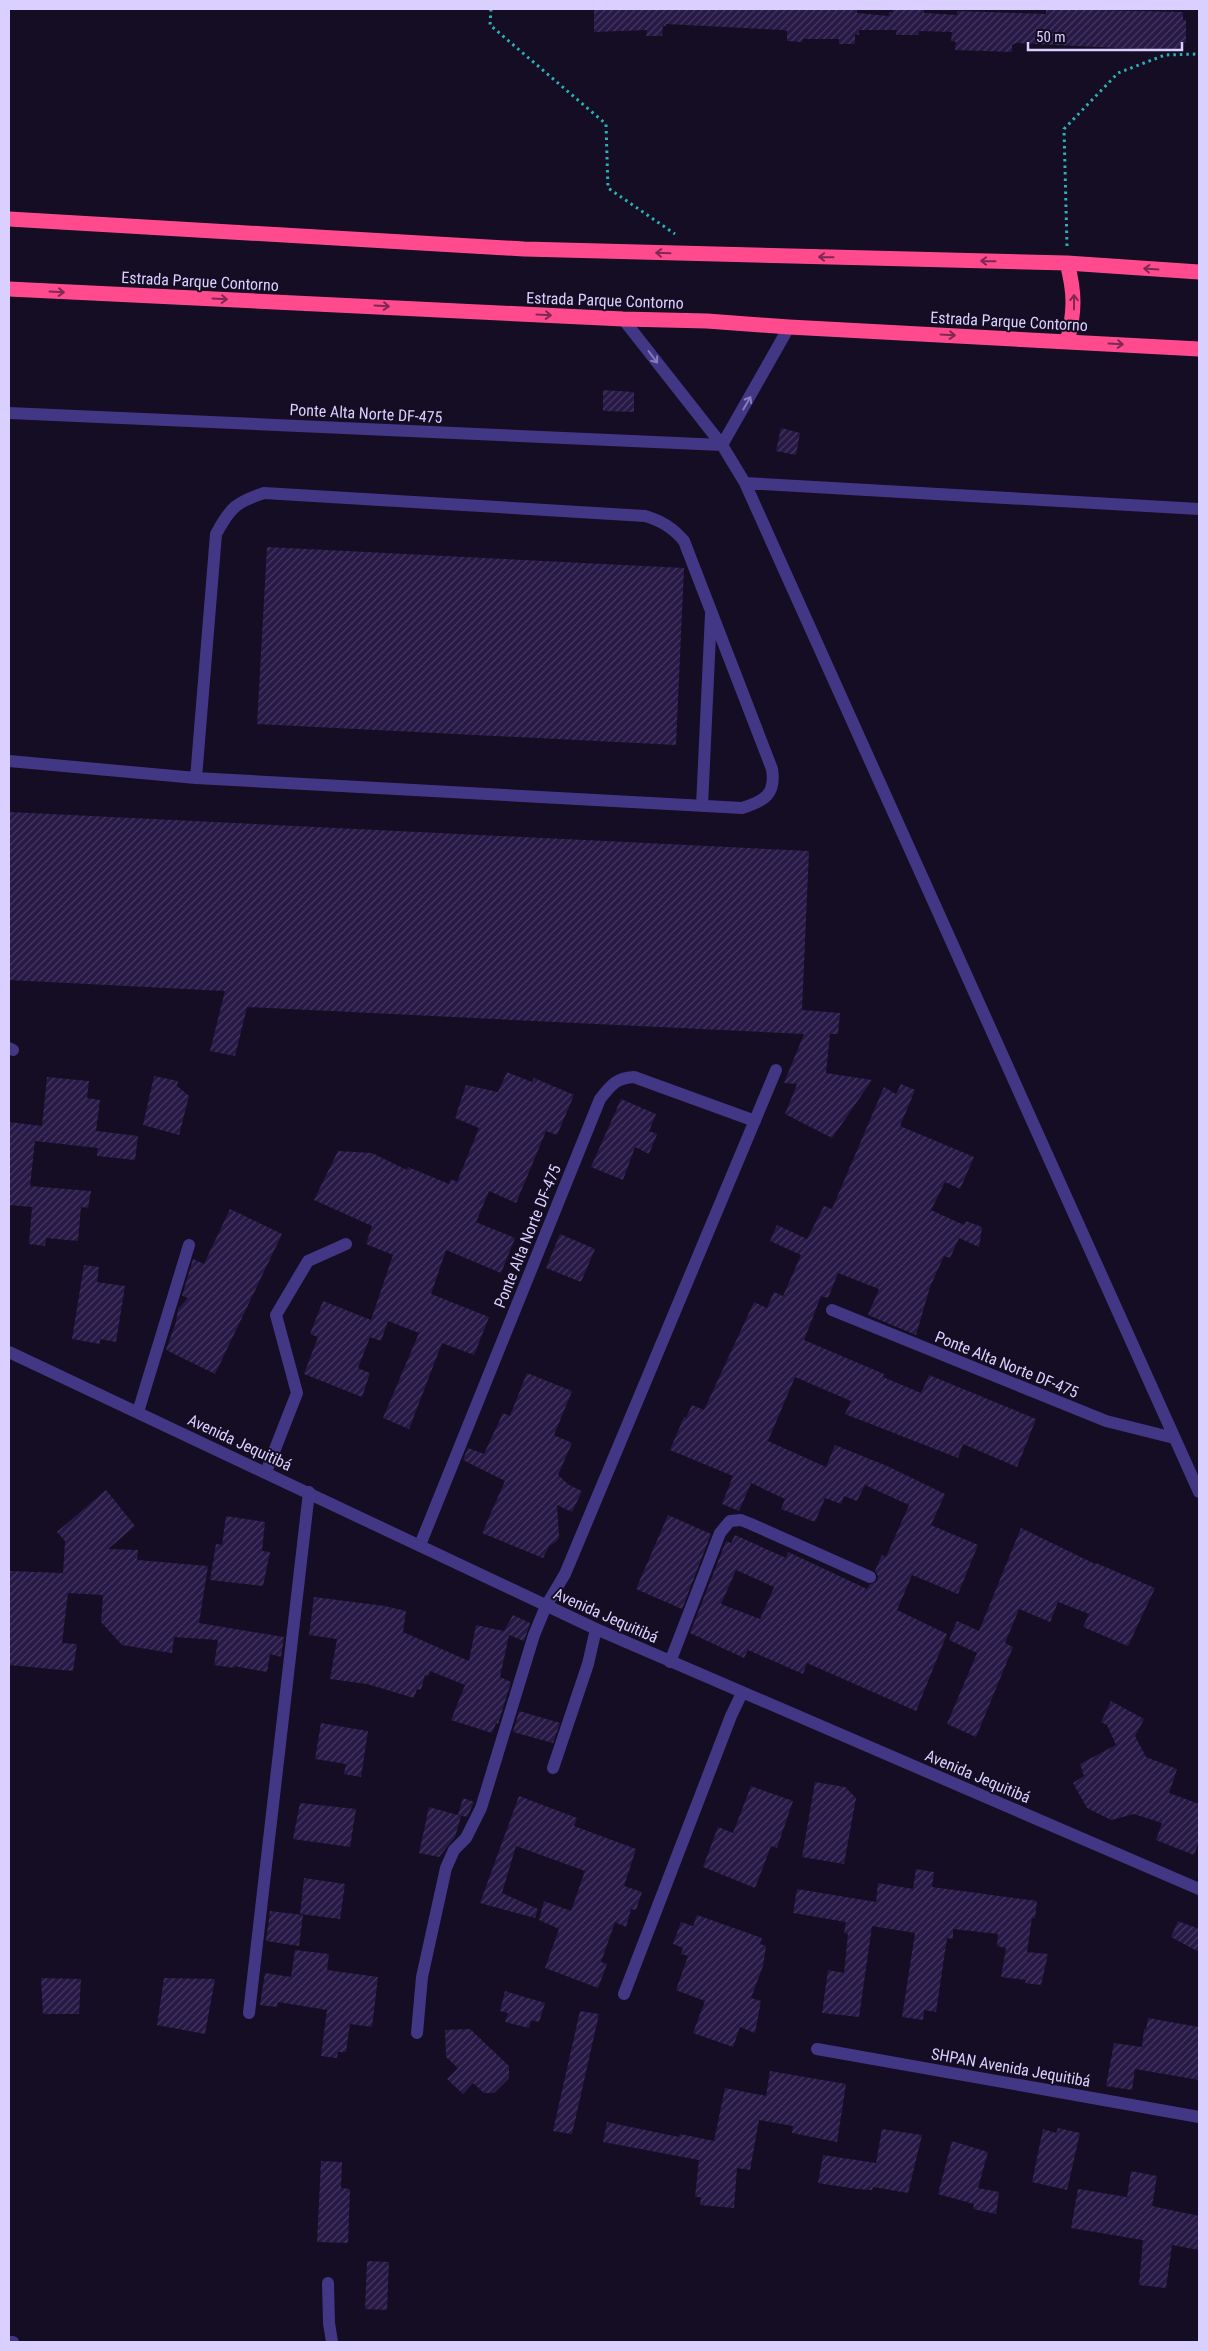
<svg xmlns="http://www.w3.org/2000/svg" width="1208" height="2351" font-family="'Roboto Condensed',sans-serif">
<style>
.building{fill:url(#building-hatch);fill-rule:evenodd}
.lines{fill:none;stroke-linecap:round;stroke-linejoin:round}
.path{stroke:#2bb1b8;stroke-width:3;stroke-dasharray:2.5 4;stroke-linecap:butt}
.minor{stroke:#423784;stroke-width:12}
.highway{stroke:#ff4b8d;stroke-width:15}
.oneway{stroke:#7e2953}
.oneway2{stroke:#867cbb}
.labels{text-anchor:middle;stroke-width:4;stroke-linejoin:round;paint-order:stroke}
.street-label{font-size:16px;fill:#dad0ff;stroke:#140d23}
</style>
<defs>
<pattern id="building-hatch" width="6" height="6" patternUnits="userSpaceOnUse" patternTransform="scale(1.25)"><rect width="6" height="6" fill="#271945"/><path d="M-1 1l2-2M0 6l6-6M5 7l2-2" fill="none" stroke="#463961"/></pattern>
</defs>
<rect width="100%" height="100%" fill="#140d23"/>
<path class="building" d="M594 9H857V13L889 16V12H893V9H924V13L957 15V11L1046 14V9L1183 12V20H1186V43H1181V51L1016 43 1012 45V52L955 50 956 42 951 41 952 32 919 31 918 35H896L897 30H859V35L855 34V44H839V39H803L802 42 787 41V31L783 30 666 24V26H663L662 36H646L647 30 594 32Z
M603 390 634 392V412L603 411Z
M781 428 800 433 796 455 776 451Z
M267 547 684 568 676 745 257 724Z
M9 812 809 851 802 1010 840 1013 838 1034H830L826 1073 872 1080 832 1138 785 1114 797 1084 784 1083 804 1034 247 1007 235 1056 210 1051 225 991 9 980Z
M507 1072 532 1082 534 1078 574 1095 557 1135 546 1131 516 1203 489 1191 476 1222 515 1238 501 1273 446 1250 431 1294 489 1317 474 1355 442 1343 409 1429 383 1418 419 1333 388 1321 381 1341 370 1337 358 1368 370 1373 362 1397 304 1374 318 1337 310 1334 323 1301 371 1320 393 1255 366 1244 372 1226 314 1200 338 1151 372 1153 407 1170 408 1167 449 1184 451 1179 457 1182 479 1128 455 1118 466 1085 498 1092Z
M154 1076 178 1081 177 1086 189 1096 179 1135 143 1125Z
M47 1077 89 1081 87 1098 100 1100 96 1131 138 1136 135 1160 97 1156 98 1148 35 1141 30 1186 91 1191 88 1208 81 1207 78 1241 46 1238 45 1246 29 1244 32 1207 9 1205V1122L42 1126Z
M901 1084 915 1090 900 1126 974 1157 960 1189 945 1182 931 1210 964 1225 966 1221 982 1227 979 1247 959 1238 950 1258 944 1256 930 1287 916 1335 868 1315 879 1289 838 1273 828 1298 821 1296 804 1340 884 1374 883 1377 921 1393 929 1375 1036 1419 1017 1467 963 1444 958 1458 845 1414 851 1401 795 1377 768 1441 826 1467 835 1445 887 1466 945 1494 931 1525 978 1545 958 1594 912 1575 897 1610 947 1634 916 1711 807 1663 803 1674 748 1650 744 1658 690 1633 726 1541 731 1543 735 1535 786 1558 788 1552 867 1589 869 1585 877 1581 878 1576 875 1571 882 1555 886 1557 909 1505 865 1485 857 1501 844 1496 841 1504 825 1498 815 1522 781 1509 785 1499 751 1483 739 1511 722 1504 733 1476 670 1450 684 1417 686 1418 692 1405 704 1410 754 1302 767 1308 774 1292 783 1296 801 1255 770 1241 777 1225 807 1239 824 1206 832 1209 884 1087 896 1094ZM736 1570 774 1587 760 1619 721 1604Z
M621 1099 656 1114 649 1131 657 1134 649 1154 635 1147 623 1180 591 1167Z
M230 1209 282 1234 215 1374 166 1350 176 1322 178 1309 188 1298 182 1296 193 1259 204 1264Z
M560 1234 595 1249 581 1282 546 1268Z
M84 1265 99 1267 97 1282 125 1286 116 1342 100 1339V1344L72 1339Z
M527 1373 572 1391 554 1435 572 1443 558 1475 569 1485 582 1491 572 1512 557 1505 559 1536 557 1541 549 1546 543 1558 482 1533 505 1481 463 1460 468 1448 484 1454 503 1413 510 1416Z
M106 1490 135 1526 108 1549 138 1550 137 1560 208 1566 199 1623 284 1637 281 1657 270 1654 267 1672 234 1666V1668L214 1665 218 1640 174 1637 172 1653 122 1645 101 1622 103 1595 68 1593 62 1643 77 1644 73 1671 9 1665V1571L63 1573 65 1541 57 1532Z
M668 1515 711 1534 682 1609 636 1589Z
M226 1516 265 1522 262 1551 270 1552 263 1586 210 1580 216 1544 222 1545Z
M1021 1528 1095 1564 1096 1563 1155 1588 1128 1646 1083 1627 1089 1614 1058 1602 1050 1622 1019 1609 1005 1643 1013 1647 976 1737 947 1724 977 1653 949 1640 957 1621 979 1631Z
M314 1597 385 1606 406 1611 403 1632 469 1661 476 1625 504 1631 513 1615 530 1623 524 1641 509 1635 500 1677 511 1682 498 1724 496 1723 492 1733 451 1720 465 1685 430 1671 428 1676 425 1675 421 1690 417 1689 414 1698 367 1684 330 1679 337 1639 309 1635Z
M1111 1701 1144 1719 1135 1736 1146 1757 1177 1769 1169 1793 1199 1804V1841L1194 1855 1156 1840 1162 1823 1134 1814 1111 1820 1087 1808 1073 1783 1084 1776 1080 1764 1116 1745 1107 1725 1101 1722Z
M519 1711 560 1723 553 1743 513 1732Z
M321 1723 368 1731 361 1777 344 1774 346 1764 315 1759Z
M815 1782 845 1787 856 1798 844 1864 802 1857Z
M751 1786 793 1801 777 1848 771 1846 755 1888 703 1867 718 1827 733 1833Z
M519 1796 577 1818 574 1826 636 1849 624 1886 642 1892 636 1910 631 1909 626 1927 615 1922 601 1962 607 1964 598 1988 545 1968 559 1929 539 1920 544 1901 571 1911 585 1871 516 1846 502 1893 538 1909 535 1918 480 1903Z
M463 1798 474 1802 467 1817 458 1815Z
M300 1803 356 1809 350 1847 293 1839Z
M429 1807 461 1816 455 1837 439 1857 419 1853Z
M916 1869 934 1872 932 1887 1037 1901 1035 1918H1032L1027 1952 1048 1954 1041 1985 1025 1983 1026 1980 1001 1977 1006 1948 997 1946 998 1934 953 1929V1939L947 1938 936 2012 924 2010 923 2020 902 2017 915 1933 872 1926 859 2017 822 2013 828 1970 844 1973 848 1934 844 1933 846 1922 793 1913 797 1889 876 1902 878 1883 913 1889Z
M304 1878 345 1884 340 1919 300 1914Z
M270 1911 303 1915 299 1946 266 1941Z
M697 1915 762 1938 760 1944 766 1946 763 1966 751 1998 761 2001 755 2033 740 2027 733 2047 693 2033 705 2001 676 1990 688 1956 681 1954 683 1948 673 1944 681 1922 693 1926Z
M1178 1921 1199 1929V1952L1171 1937Z
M295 1950 329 1954 327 1970 378 1977 372 2027 350 2024 346 2052H338L337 2058 321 2056 327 2010 278 2002 277 2007 260 2005 265 1973 291 1977Z
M41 1978 81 1979 79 2014H43Z
M164 1978 215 1979 205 2034 157 2025Z
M505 1991 545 2003 539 2022 531 2020 529 2028 505 2022 508 2013 500 2011Z
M580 2011 599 2014 572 2134 553 2131Z
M1148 2018 1199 2027V2080L1135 2069 1132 2090 1106 2086 1114 2043 1142 2047 1144 2029 1146 2030Z
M470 2029 509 2066V2078L494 2093H484L473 2083 463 2094 447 2079 458 2068 446 2057 445 2030Z
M770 2071 846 2084 837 2142 792 2133 793 2126 759 2120 750 2170 737 2168 734 2208 700 2205 701 2197H695L699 2160 603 2142 607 2122 679 2137 680 2134 714 2141 725 2088 766 2096Z
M1058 2128 1080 2133 1067 2190 1032 2182 1043 2129 1056 2133Z
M882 2129 922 2135 908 2193 873 2187 872 2190 857 2189 818 2183 823 2155 876 2163Z
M952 2141 988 2152 978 2188 999 2192 996 2214 973 2209 974 2204 938 2194Z
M321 2161 342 2162 341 2188 350 2189 348 2243 317 2242Z
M1131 2171 1157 2176 1152 2206 1199 2216V2250L1172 2245 1166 2288 1139 2285 1143 2240 1071 2228 1078 2189 1127 2197Z
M367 2261 389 2262 387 2310 365 2309Z"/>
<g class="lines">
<path class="path" d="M491 9 490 25 606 124 608 188 675 234
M1067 246 1064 129 1118 73 1165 55 1199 54"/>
<path class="minor" d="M623 319 722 445 745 483 1199 1492
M9 413 722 445
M722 445 789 327
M745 483 1199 509
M9 761 196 778 742 808C765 801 776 794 772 769L684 541C673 528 662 521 645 516L264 493C236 502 230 508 216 534L196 778
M702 806 711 614
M9 1048 13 1050
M832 1310 1106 1421 1174 1438
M9 1352 596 1629 1199 1889
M138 1412 189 1245
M266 1472 297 1393 276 1315 308 1261 346 1244
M420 1545 600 1099C611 1085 616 1078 634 1077L755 1121
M670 1662 720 1533 730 1521 741 1520 751 1524 870 1577
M553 1768 588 1664 596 1629
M624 1994 731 1716 742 1693
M249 2013 309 1492
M417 2033 422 1977 446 1868 454 1850 466 1838 481 1808 534 1635 546 1606 565 1574 776 1070
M817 2049 1199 2117
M328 2283 329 2323 332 2342
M9 2342H13"/>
<path class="highway" d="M9 219 524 249 1067 263 1199 272
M9 289 623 319 707 321 789 327 1199 349
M1067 342C1075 311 1075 293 1067 263"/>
</g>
<defs><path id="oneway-shaft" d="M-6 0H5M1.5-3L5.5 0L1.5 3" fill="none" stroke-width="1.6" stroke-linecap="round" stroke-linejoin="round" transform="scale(1.25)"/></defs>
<g class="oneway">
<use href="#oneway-shaft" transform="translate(663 253) rotate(-178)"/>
<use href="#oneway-shaft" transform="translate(826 257) rotate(-179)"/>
<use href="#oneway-shaft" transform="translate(988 261) rotate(-179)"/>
<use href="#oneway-shaft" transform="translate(1151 269) rotate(-176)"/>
<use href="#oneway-shaft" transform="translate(57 292) rotate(3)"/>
<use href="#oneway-shaft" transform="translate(220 299) rotate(3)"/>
<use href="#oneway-shaft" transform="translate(1074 302) rotate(-90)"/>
<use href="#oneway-shaft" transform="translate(382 306) rotate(3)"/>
<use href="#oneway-shaft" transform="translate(544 315) rotate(3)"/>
<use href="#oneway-shaft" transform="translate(948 335) rotate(3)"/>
<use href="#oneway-shaft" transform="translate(1116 344) rotate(3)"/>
</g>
<g class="oneway2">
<use href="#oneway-shaft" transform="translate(653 357) rotate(53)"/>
<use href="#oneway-shaft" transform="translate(747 403) rotate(-60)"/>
</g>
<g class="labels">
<g class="street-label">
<text transform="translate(200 281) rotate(3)" y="6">Estrada Parque Contorno</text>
<text transform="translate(605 300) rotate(2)" y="6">Estrada Parque Contorno</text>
<text transform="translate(1009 321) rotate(3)" y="6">Estrada Parque Contorno</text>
<text transform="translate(366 413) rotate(3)" y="6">Ponte Alta Norte DF-475</text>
<text transform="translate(527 1236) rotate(-68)" y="6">Ponte Alta Norte DF-475</text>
<text transform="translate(1007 1364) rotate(22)" y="6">Ponte Alta Norte DF-475</text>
<text transform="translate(240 1442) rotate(25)" y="6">Avenida Jequitibá</text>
<text transform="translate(606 1615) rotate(24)" y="6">Avenida Jequitibá</text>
<text transform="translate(978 1776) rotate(23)" y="6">Avenida Jequitibá</text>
<text transform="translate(1011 2067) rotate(10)" y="6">SHPAN Avenida Jequitibá</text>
</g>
</g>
<rect width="1208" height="2351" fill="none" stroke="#dad0ff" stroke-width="20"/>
<path d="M1028 42v8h154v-8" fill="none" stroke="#dad0ff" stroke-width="2.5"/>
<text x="1036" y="42" font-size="15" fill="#dad0ff" stroke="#140d23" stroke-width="4" paint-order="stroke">50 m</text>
</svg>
